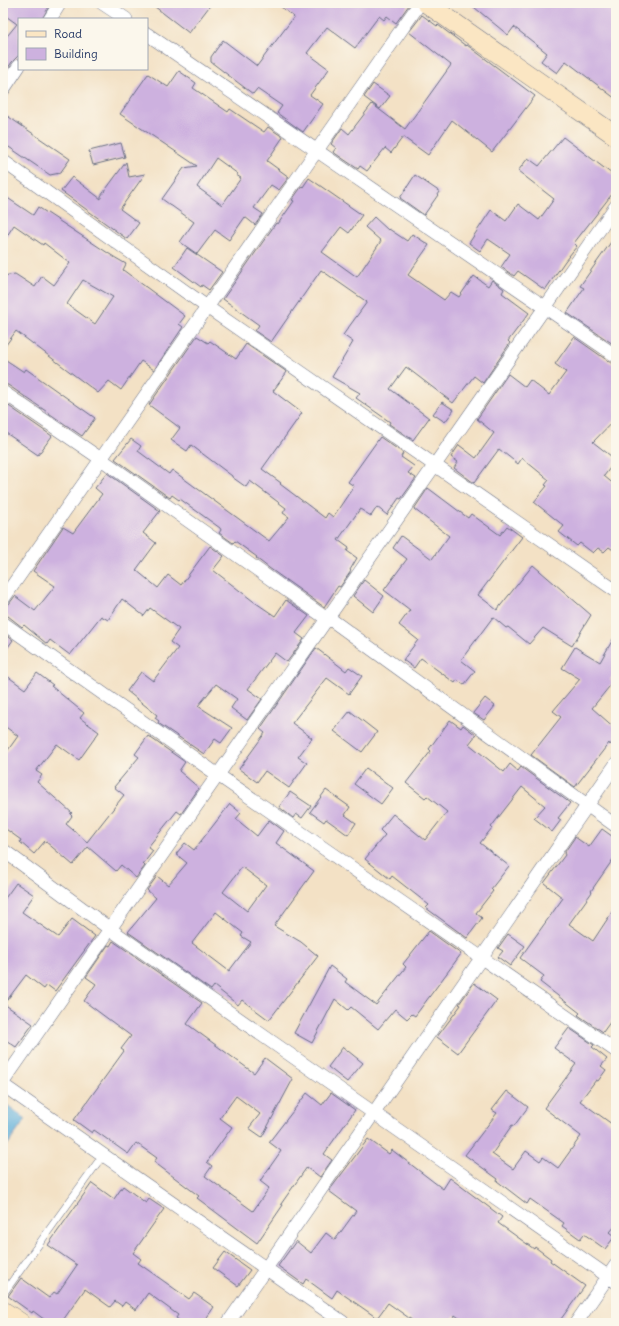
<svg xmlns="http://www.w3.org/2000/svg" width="619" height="1326" font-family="Delius,sans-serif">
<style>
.water{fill:#5fafda;stroke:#3d6f9c}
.building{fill:#cdb1df;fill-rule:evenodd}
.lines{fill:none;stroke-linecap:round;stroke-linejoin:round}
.lane-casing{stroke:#676d82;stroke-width:8}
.street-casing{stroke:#676d82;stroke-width:14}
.secondary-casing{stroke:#676d82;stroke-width:20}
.lane{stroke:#fff;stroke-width:7}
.street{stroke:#fff;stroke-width:13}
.secondary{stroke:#fbe6c3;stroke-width:19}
</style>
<rect width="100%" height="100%" fill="#fbf7ec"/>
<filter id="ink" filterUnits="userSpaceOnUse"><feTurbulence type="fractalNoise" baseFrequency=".025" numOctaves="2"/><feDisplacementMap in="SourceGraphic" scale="8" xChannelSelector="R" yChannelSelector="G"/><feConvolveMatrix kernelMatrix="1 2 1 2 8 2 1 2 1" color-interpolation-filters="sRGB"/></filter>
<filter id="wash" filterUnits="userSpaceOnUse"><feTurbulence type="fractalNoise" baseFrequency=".012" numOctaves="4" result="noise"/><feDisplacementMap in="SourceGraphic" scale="16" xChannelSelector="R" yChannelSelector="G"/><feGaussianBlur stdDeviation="0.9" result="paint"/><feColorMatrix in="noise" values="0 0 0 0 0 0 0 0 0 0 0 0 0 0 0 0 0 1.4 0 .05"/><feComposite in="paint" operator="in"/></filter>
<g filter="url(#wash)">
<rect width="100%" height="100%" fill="#f3e1c5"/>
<path class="water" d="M7 1105 26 1119 3 1151V1111Z"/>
<g id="blocks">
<path class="building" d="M3 3H51L42 19H19V55L12 62 3 75V41L17 24 3 14Z
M150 3H212L189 33Z
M276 3H406L409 5 396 23 387 16 384 20 379 16 355 48 327 27 307 53 329 69 310 95 323 104 303 132 277 113 282 106 257 89 253 94 211 62V57L223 40 257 66 294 17Z
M469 3H616V99L566 61 557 73 541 61 547 53 514 27 508 35Z
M422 15 437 26 438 25 466 46 467 45 535 96 492 152 452 120 428 155 403 137 391 153 385 148 367 171 360 166 358 169 333 152 336 148 331 144 342 128 349 134 372 104 405 129 451 65 409 32Z
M179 71 196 83 193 88 228 112 230 109 264 132 268 127 283 137 267 161 289 177 279 190 271 185 254 208 263 214 255 225 245 217 229 240 215 230 197 254 180 242 194 222 162 199 184 168 197 166 120 114 148 74 168 87ZM216 158 238 174 236 175 241 178 222 205 197 187Z
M373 84 390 96 380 109 364 97Z
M3 113 70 159 60 173 50 175 3 143Z
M563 137 616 177V189L574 243 577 246 565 261 545 290 518 271 514 276 501 267 510 254 488 239 480 251 469 243 491 210 506 221 518 204 539 220 554 199 518 171 528 158 539 166Z
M121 143 125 157 93 165 89 151Z
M126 162 129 177 145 174 120 209 139 223 127 239 61 191 72 177 101 199V196Z
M415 175 440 192 424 215 400 198Z
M309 178 362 215 349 233 341 227 322 252 357 277 381 241 365 227 374 217 388 230 389 229 407 241 412 234 429 245 408 275 444 300 451 292 459 297 474 276 488 286 492 280 504 289 502 293 529 313 508 341 510 343 483 383 474 376 453 403 406 367 390 389 429 418 413 440 389 424 390 422 356 398 360 393 332 377 353 342 343 335 367 302 321 270 271 342 255 331 259 325 223 299 276 223 278 224 294 201 292 200 302 186 303 187Z
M3 195 33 215 38 207 114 257 126 264 123 270 185 316 179 324 183 327 154 370 141 361 121 390 109 381 98 393 16 331 3 349V276L15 274 35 287 42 276 54 285 70 263 44 243 43 245 14 225 3 242ZM83 280 113 297 95 324 67 304Z
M616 235V346L567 313 584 288 580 286Z
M187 248 222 272 209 290 202 285 201 287 174 267Z
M197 336 208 343 210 341 236 359 246 344 287 372 273 391 302 413 262 469 281 483 280 484 325 518 328 513 333 517 354 486 348 482 380 437 403 453 401 457 414 466 408 473 416 478 401 499 399 498 387 515 377 507 371 516 360 509 338 540 349 548 347 551 357 558 350 570 351 571 340 587 338 586 324 607 269 568 256 558 257 557 235 541 233 543 219 533 221 530 220 528 180 499 179 500 172 495 170 498 115 459 131 439 141 446 138 451 169 474 172 470 269 541 289 517 283 513 286 508 250 481 246 487 232 477V476L191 445 187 451 171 440 180 428 149 405Z
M574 337 611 363 616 364V418L593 442 616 460 604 476 616 486V552L609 547 604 552 598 548 593 553 580 543 577 546 559 532 564 526 534 502 547 486 545 485 549 480 522 458 518 464 499 449 474 483 454 468 458 462 451 457 459 445 476 458 494 433 477 419 508 374 525 387 530 380 549 395 566 372 555 364Z
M3 358 24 372 26 369 95 418 82 436 8 385 3 384Z
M3 402 52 436 38 455 3 431Z
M442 402 454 410 445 422 433 414Z
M107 473 160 511 143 533 156 543 136 570 158 588 168 575 181 585 210 546 224 556 213 570 253 601 275 616 286 600 309 616 296 633 304 639 287 662 275 653 248 689 262 699 247 720 231 708 237 699 216 684 198 706 232 728 221 743 215 739 204 754 158 723 159 721 155 718 157 715 127 691 141 672 153 681 178 648 170 642 179 629 150 608 144 616 122 599 108 620 101 616 70 655 50 640 47 644 24 625 22 627 8 616 3 615V607L9 604 15 596 35 611 55 586 33 571 63 527 73 533 102 494 95 488Z
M428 488 468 518 471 514 500 535 507 526 522 537 478 595 497 610 533 565 591 615 572 646 543 628 529 644 508 627 506 628 493 617 461 660 475 671 464 685 457 680 455 683 421 658 414 668 403 660 418 640 399 625 410 610 384 590 407 559 393 548 401 536 432 559 449 536 414 509Z
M364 580 384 596 373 612 353 596Z
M3 633 13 640 3 654Z
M616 634V670L610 680 613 682 592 708 616 729V738L610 745 609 743 575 787 531 755 561 717 553 711 580 679 562 668 575 647 600 662Z
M316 648 346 671 349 667 362 676 349 694 327 678 292 723 312 738 298 757 307 763 289 788 265 771 257 782 239 769 265 733 260 729Z
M3 673 25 689 37 673 53 685 51 686 84 713 80 718 99 732 79 760 57 744 36 771 42 775 37 782 72 813 70 814 72 816 66 824 87 842 124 795 114 787 139 757 135 754 148 736 185 762 179 771 199 788 181 814 177 811 148 847 153 851 143 864 145 866 136 878 121 865 116 871 88 847 73 865 45 841 34 854 20 842 21 840 3 827V757L18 736 3 725Z
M485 698 495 706 484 720 473 713Z
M350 711 377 732 362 752 334 731Z
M450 720 461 728 463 725 476 735 469 744 504 772 510 764 518 771 521 767 570 803 558 818 561 820 552 832 534 818 545 806 522 787 491 827 492 828 480 843 509 866 491 889 493 891 476 913 482 918 467 938 426 908 429 905 392 876 390 879 365 859 385 835 380 830 393 814 425 840 447 812 427 796 425 798 406 783 431 751 429 749Z
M366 768 393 788 381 804 354 784Z
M326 790 350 807 345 815 356 823 348 835 326 819 324 822 310 812Z
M290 792 311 806 302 818 296 814 293 818 279 807Z
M230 804 241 813 236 819 257 836 269 820 284 831 276 843 314 871 274 926 301 942 318 956 269 1020 242 1000 238 1005 214 986 211 990 128 932 156 898 147 890 157 876 168 885 187 863 176 854 185 843 194 850ZM242 867 266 885 247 911 223 892ZM216 912 243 933 241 936 251 942 229 971 192 943Z
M602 829 616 839V855L591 891 592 892 569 924 593 941 616 906V1014L603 1032 578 1015 580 1013 540 982 544 976 520 958 563 898 544 883 565 855 564 853 575 837 589 847Z
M16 883 34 895 22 912 58 937 72 919 95 936 55 991 47 985 44 989 26 975 4 1004 33 1024 16 1047 3 1038V901Z
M429 931 461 954 415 1016 412 1014 407 1019 395 1009 378 1029 351 1007 348 1010 335 999 312 1043 294 1033 330 966 347 979 345 982 376 1005 406 967 403 964Z
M508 934 525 946 510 966 498 957 503 951 498 948Z
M113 941 202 1003 187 1024 254 1073 265 1058 293 1079 262 1137 249 1128 260 1114 236 1096 220 1118 232 1127 207 1162 212 1166 205 1176 253 1211 269 1188 260 1181 281 1151 269 1142 307 1093 322 1105 331 1093 355 1110 324 1154 332 1160 320 1177 307 1167 281 1204 283 1205 257 1243 197 1198 199 1196 154 1162 157 1158 136 1143 128 1154 94 1130 92 1133 74 1120 124 1051 121 1049 131 1036 84 1001 96 984 86 977 108 945 110 946Z
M474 983 497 1000 458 1053 437 1037 461 1005 459 1004Z
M569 1028 594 1045 592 1047 607 1059 601 1066 606 1070 598 1081 596 1080 580 1101 616 1127V1225L610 1232 615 1236 605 1249 584 1234 580 1239 562 1226 564 1223 530 1199 527 1204 497 1181 498 1179 465 1155 497 1113 492 1110 507 1091 528 1107 514 1126 512 1125 492 1154 513 1169 526 1151 540 1161 543 1157 558 1168 581 1136 544 1108 576 1064 554 1048Z
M343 1047 363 1063 347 1082 328 1067Z
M368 1139 389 1154 392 1150 443 1189 450 1178 502 1217 498 1223 534 1249 535 1247 551 1259 550 1261 585 1286 558 1323H466L455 1315 450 1323H416L388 1303 377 1318 337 1290 332 1298 306 1279 303 1284 278 1266 296 1241 311 1253 326 1233 335 1240 356 1211 329 1191Z
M92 1183 114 1199 123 1186 146 1203 149 1199 164 1209 133 1253 141 1259 138 1263 189 1299 194 1293 214 1307 203 1323H183L176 1318 178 1315 148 1293 136 1310 125 1302 122 1306 115 1301 110 1307 85 1289 61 1323H49L33 1311 32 1313 8 1296 21 1278 49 1298 54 1292 57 1294 77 1265 48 1245Z
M225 1252 250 1270 238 1286 213 1268Z"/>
</g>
</g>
<g filter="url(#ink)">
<use href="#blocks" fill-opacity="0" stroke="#676d82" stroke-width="1"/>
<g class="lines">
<g class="lane-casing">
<path id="lane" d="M3 1294 103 1155"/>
</g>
<g class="street-casing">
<path id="street" d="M102 3 126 19
M50 19 60 3
M147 34 616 356
M3 90 19 66
M3 161 207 307 616 591
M3 392 101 459 327 619 333 621 616 826
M3 599 420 3
M3 623 218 775 616 1051
M3 850 110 929 616 1282
M3 1082 616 206
M3 1085 344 1323
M228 1323 616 764
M576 1323 616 1265"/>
</g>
<g class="secondary-casing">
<path id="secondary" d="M426 3 616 136
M3 1311 21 1323"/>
</g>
<use href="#lane" class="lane"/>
<use href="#street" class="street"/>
<use href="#secondary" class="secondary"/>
</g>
</g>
<rect width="619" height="1326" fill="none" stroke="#fbf7ec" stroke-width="16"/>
<rect x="18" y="18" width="130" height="52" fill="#fbf7ec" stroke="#a1a7b3"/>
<rect x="26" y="31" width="20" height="6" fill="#fbe6c3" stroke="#a1a7b3"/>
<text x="54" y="38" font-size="12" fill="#1b2f5e">Road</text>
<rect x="26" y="48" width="20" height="12" fill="#cdb1df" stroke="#a1a7b3"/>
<text x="54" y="58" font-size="12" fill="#1b2f5e">Building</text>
</svg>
